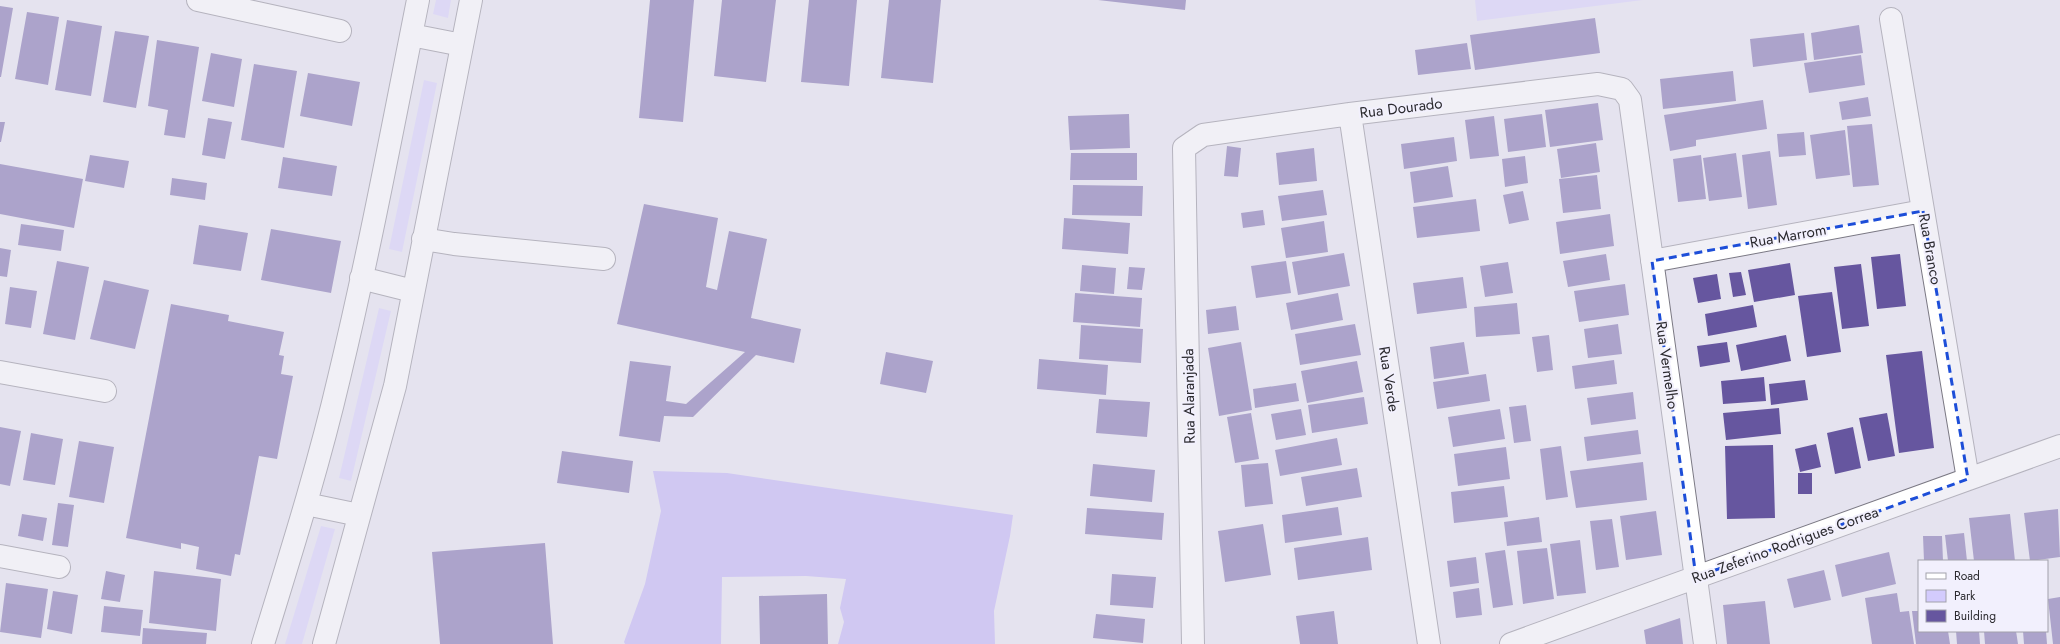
<svg xmlns="http://www.w3.org/2000/svg" width="2060" height="644" font-family="Jost,sans-serif">
<style>
.green{fill:#d3cbfd}
.forest{fill:#b6a6f6}
.building{fill:#66569f}
.lines{fill:none;stroke-linecap:round;stroke-linejoin:round}
.minor-casing{stroke:#7b7984;stroke-width:24}
.minor{stroke:#fff;stroke-width:22}
.marked{fill:none;stroke:#1d4ed8;stroke-width:3;stroke-dasharray:8 5;stroke-linejoin:round}
.labels{text-anchor:middle;stroke-width:4;stroke-linejoin:round;paint-order:stroke}
.street-label{font-size:15px;fill:#2b2a2f;stroke:#f2f0fd}
</style>
<rect width="100%" height="100%" fill="#e5e3ef"/>
<path class="green" d="M436 0H451L448 18 433 14Z
M1475 0H1643L1477 21Z
M424 80 437 83 402 252 389 249Z
M379 308 391 311 351 481 339 478Z
M321 526 335 529 302 644H285Z"/>
<path class="forest" d="M653 471 727 473 1013 515 1010 536 994 611 995 644H838L844 622 840 608 846 579 806 576 722 577 721 644H625L624 642 645 584 661 511Z"/>
<path class="building" d="M650 0H694L683 122 639 118Z
M722 0H776L766 82 714 76Z
M809 0H857L849 86 801 82Z
M889 0H941L933 83 881 78Z
M1098 0H1186L1185 10Z
M0 6 13 8 1 77H0Z
M27 12 59 17 48 85 15 79Z
M1595 18 1600 53 1475 70 1470 35Z
M67 20 102 26 91 96 55 90Z
M1859 25 1863 53 1814 60 1811 33Z
M115 31 149 36 136 108 103 102Z
M1804 33 1807 60 1753 67 1750 39Z
M157 40 199 47 185 138 164 135 168 110 148 106Z
M1467 43 1471 69 1418 75 1415 50Z
M211 53 242 59 234 107 202 101Z
M1861 55 1865 85 1809 93 1804 63Z
M254 64 297 71 284 148 241 140Z
M1733 71 1736 101 1663 109 1660 79Z
M308 73 360 82 352 126 300 116Z
M1868 97 1871 116 1842 120 1839 102Z
M1763 100 1767 129 1696 140V146L1670 151 1664 115Z
M1598 103 1603 140 1550 147 1545 110Z
M1129 114 1130 148 1070 150 1068 116Z
M1542 114 1546 147 1508 152 1504 119Z
M1494 116 1499 156 1470 159 1465 120Z
M208 118 232 122 225 159 202 155Z
M0 122H5L1 142H0Z
M1872 124 1879 185 1853 187 1847 126Z
M1845 130 1850 175 1816 179 1810 135Z
M1804 132 1806 155 1779 157 1777 134Z
M1454 137 1457 161 1404 169 1401 144Z
M1596 143 1600 172 1561 178 1557 149Z
M1227 146 1241 148 1238 177 1224 176Z
M1314 148 1317 181 1279 185 1276 153Z
M1770 151 1777 205 1748 209 1742 155Z
M1071 153H1137V180H1070Z
M1736 153 1742 197 1709 201 1703 158Z
M90 155 129 161 124 188 85 181Z
M1701 155 1706 199 1678 202 1673 159Z
M1525 156 1528 183 1505 187 1502 159Z
M283 157 337 166 332 196 278 188Z
M0 164 83 179 74 228 0 214Z
M1448 166 1453 197 1414 203 1410 172Z
M1597 175 1601 209 1563 213 1559 179Z
M172 178 207 183 205 200 170 195Z
M1073 185 1143 186 1142 216 1072 215Z
M1323 190 1327 215 1282 221 1278 196Z
M1523 191 1529 220 1509 224 1503 195Z
M1476 199 1480 231 1417 238 1413 207Z
M644 204 718 218 706 287 717 290 729 231 767 239 751 318 801 329 794 363 756 355 693 417 664 416 660 442 619 436 630 361 671 366 666 401 686 404 745 352 617 324Z
M1263 210 1265 225 1243 228 1241 213Z
M1610 214 1614 246 1560 254 1556 222Z
M1064 218 1130 223 1128 254 1062 249Z
M1324 221 1328 252 1286 258 1281 228Z
M21 224 64 230 61 251 18 245Z
M199 225 248 233 241 271 193 264Z
M271 229 341 241 331 293 261 280Z
M0 248 11 250 7 277 0 276Z
M1344 253 1350 286 1298 295 1292 262Z
M1606 254 1610 280 1568 287 1563 261Z
M1900 254 1906 306 1877 309 1871 257Z
M57 261 89 267 75 340 43 334Z
M1286 261 1291 293 1256 298 1251 266Z
M1508 262 1513 293 1485 297 1480 266Z
M1790 263 1795 295 1754 302 1748 270Z
M1861 264 1869 326 1842 329 1834 267Z
M1082 265 1116 268 1114 294 1080 291Z
M1129 267 1145 268 1142 290 1127 289Z
M1741 272 1746 295 1733 297 1729 273Z
M1717 274 1721 299 1698 303 1693 278Z
M1463 277 1467 308 1417 314 1413 283Z
M104 280 149 290 135 349 90 339Z
M1625 284 1629 315 1579 322 1574 291Z
M10 287 37 291 31 328 5 324Z
M1832 292 1841 352 1807 357 1798 296Z
M1075 293 1142 298 1140 327 1073 322Z
M1338 293 1343 320 1291 330 1286 303Z
M1517 303 1520 334 1476 337 1474 307Z
M171 304 229 315 228 321 284 332 279 355 284 356 281 374 293 376 277 459 259 456 240 555 235 554 231 576 196 569 199 547 181 543V549L126 538Z
M1753 305 1757 327 1708 336 1705 314Z
M1236 306 1239 330 1208 334 1206 310Z
M1355 324 1361 355 1300 365 1295 334Z
M1618 324 1622 354 1588 358 1584 329Z
M1081 325 1143 329 1141 363 1079 359Z
M1549 335 1553 370 1537 372 1532 337Z
M1786 335 1791 361 1741 371 1736 345Z
M1241 342 1252 410 1219 416 1208 348Z
M1464 342 1469 374 1434 379 1430 347Z
M1727 342 1730 362 1700 367 1697 346Z
M1922 351 1934 448 1899 453 1886 355Z
M886 352 933 361 926 393 880 384Z
M1039 359 1108 365 1106 395 1037 389Z
M1614 360 1617 384 1575 389 1572 366Z
M1357 361 1363 392 1307 403 1301 371Z
M1486 374 1490 401 1437 409 1433 382Z
M1764 377 1766 401 1723 404 1721 381Z
M1805 380 1808 400 1771 405 1769 384Z
M1296 383 1299 401 1255 408 1253 389Z
M1633 392 1636 419 1591 425 1587 398Z
M1364 397 1368 424 1312 433 1308 405Z
M1099 399 1150 402 1147 437 1096 433Z
M1526 405 1531 441 1514 443 1509 407Z
M1779 408 1781 434 1726 440 1723 413Z
M1301 409 1306 435 1276 440 1271 414Z
M1500 409 1505 439 1453 447 1448 417Z
M1251 413 1259 459 1235 463 1227 417Z
M1887 413 1895 456 1868 461 1859 418Z
M0 427 21 431 10 486 0 484Z
M1853 427 1861 468 1835 474 1827 433Z
M1638 430 1641 454 1587 461 1584 437Z
M31 433 63 439 55 485 23 480Z
M1337 438 1342 465 1280 476 1275 450Z
M79 441 114 447 104 503 69 497Z
M1816 444 1821 467 1800 472 1795 449Z
M1773 445 1775 518 1727 519 1725 446Z
M1561 446 1568 497 1546 500 1540 449Z
M1506 447 1510 479 1458 486 1454 454Z
M562 451 633 461 629 493 557 483Z
M1643 462 1647 500 1576 508 1570 471Z
M1268 463 1273 504 1245 507 1241 465Z
M1093 464 1155 470 1152 502 1090 496Z
M1357 468 1362 497 1306 506 1301 477Z
M1798 473H1812V494H1798Z
M1504 486 1508 517 1454 523 1451 492Z
M58 503 74 505 68 547 52 545Z
M1338 507 1342 535 1285 543 1282 515Z
M1087 508 1164 513 1162 540 1085 534Z
M2058 509 2060 557 2030 561 2024 513Z
M1656 511 1662 555 1626 560 1620 516Z
M22 514 47 518 43 541 18 536Z
M2010 514 2015 561H1974L1969 518Z
M1539 517 1542 542 1507 546 1504 522Z
M1612 519 1619 567 1596 570 1590 521Z
M1263 524 1271 575 1225 582 1218 531Z
M1964 533 1967 561H1948L1945 535Z
M1923 536H1942L1943 561H1924Z
M1368 537 1372 570 1298 580 1294 548Z
M1580 540 1586 593 1557 596 1550 544Z
M545 543 553 644H440L432 552Z
M1547 548 1554 599 1523 604 1517 551Z
M1505 550 1513 605 1493 608 1485 553Z
M1889 552 1896 584 1842 597 1835 565Z
M1476 557 1479 583 1450 587 1447 561Z
M1824 570 1831 600 1794 608 1787 579Z
M106 571 125 575 120 602 101 599Z
M154 571 221 579 216 631 149 623Z
M1112 574 1156 577 1153 608 1110 605Z
M6 583 48 589 41 638 0 632Z
M1479 588 1482 615 1456 618 1453 592Z
M53 591 78 595 72 634 47 629Z
M1897 593 1900 612 1909 611 1914 644H1872L1865 598Z
M827 594 828 644H760L759 596Z
M2060 597V644H2053L2048 599Z
M1765 601 1770 644H1727L1723 605Z
M104 606 143 610 140 636 101 632Z
M1334 611 1338 644H1300L1296 616Z
M1912 611H1919V631H1948L1950 644H1916Z
M1096 614 1145 619 1143 643 1093 638Z
M1680 618 1683 644H1646L1644 630Z
M143 628 207 633 206 644H142Z
M1956 631H1979L1980 644H1957Z
M1984 631H2016L2018 644H1985Z
M2023 631H2046L2047 644H2024Z"/>
<g class="lines">
<g class="minor-casing">
<path id="minor" d="M198 0 340 31
M1891 19 1968 479
M411 35 462 45
M1350 114 1429 644
M423 239 454 244 604 259
M1652 261 1923 211
M361 278 413 291
M0 372 105 391
M306 504 359 515
M0 556 59 567
M263 644C290 556 318 468 339 378 369 253 393 126 418 0
M324 644 395 386 471 0
M1193 644 1184 148 1203 135 1350 114 1598 84 1622 89 1630 100 1705 644
M1511 644 2060 446"/>
</g>
<use href="#minor" class="minor"/>
</g>
<path d="M0 0H2060V644H0ZM1923 211 1968 479 1696 577 1652 261Z" fill="#e5e3ef" fill-opacity=".55" fill-rule="evenodd"/>
<path class="marked" d="M1923 211 1968 479 1696 577 1652 261Z"/>
<g class="labels">
<g class="street-label">
<text transform="translate(1401 108) rotate(-7)" y="5">Rua Dourado</text>
<text transform="translate(1788 236) rotate(-10)" y="5">Rua Marrom</text>
<text transform="translate(1930 249) rotate(80)" y="5">Rua Branco</text>
<text transform="translate(1667 365) rotate(82)" y="5">Rua Vermelho</text>
<text transform="translate(1389 379) rotate(81)" y="5">Rua Verde</text>
<text transform="translate(1189 396) rotate(-91)" y="5">Rua Alaranjada</text>
<text transform="translate(1785 545) rotate(-20)" y="5">Rua Zeferino Rodrigues Correa</text>
</g>
</g>
<rect x="1918" y="560" width="130" height="72" fill="#f2f0fd" stroke="#a2a1ab"/>
<rect x="1926" y="573" width="20" height="6" fill="#ffffff" stroke="#a2a1ab"/>
<text x="1954" y="580" font-size="12" fill="#2b2a2f">Road</text>
<rect x="1926" y="590" width="20" height="12" fill="#d3cbfd" stroke="#a2a1ab"/>
<text x="1954" y="600" font-size="12" fill="#2b2a2f">Park</text>
<rect x="1926" y="610" width="20" height="12" fill="#66569f" stroke="#a2a1ab"/>
<text x="1954" y="620" font-size="12" fill="#2b2a2f">Building</text>
</svg>
